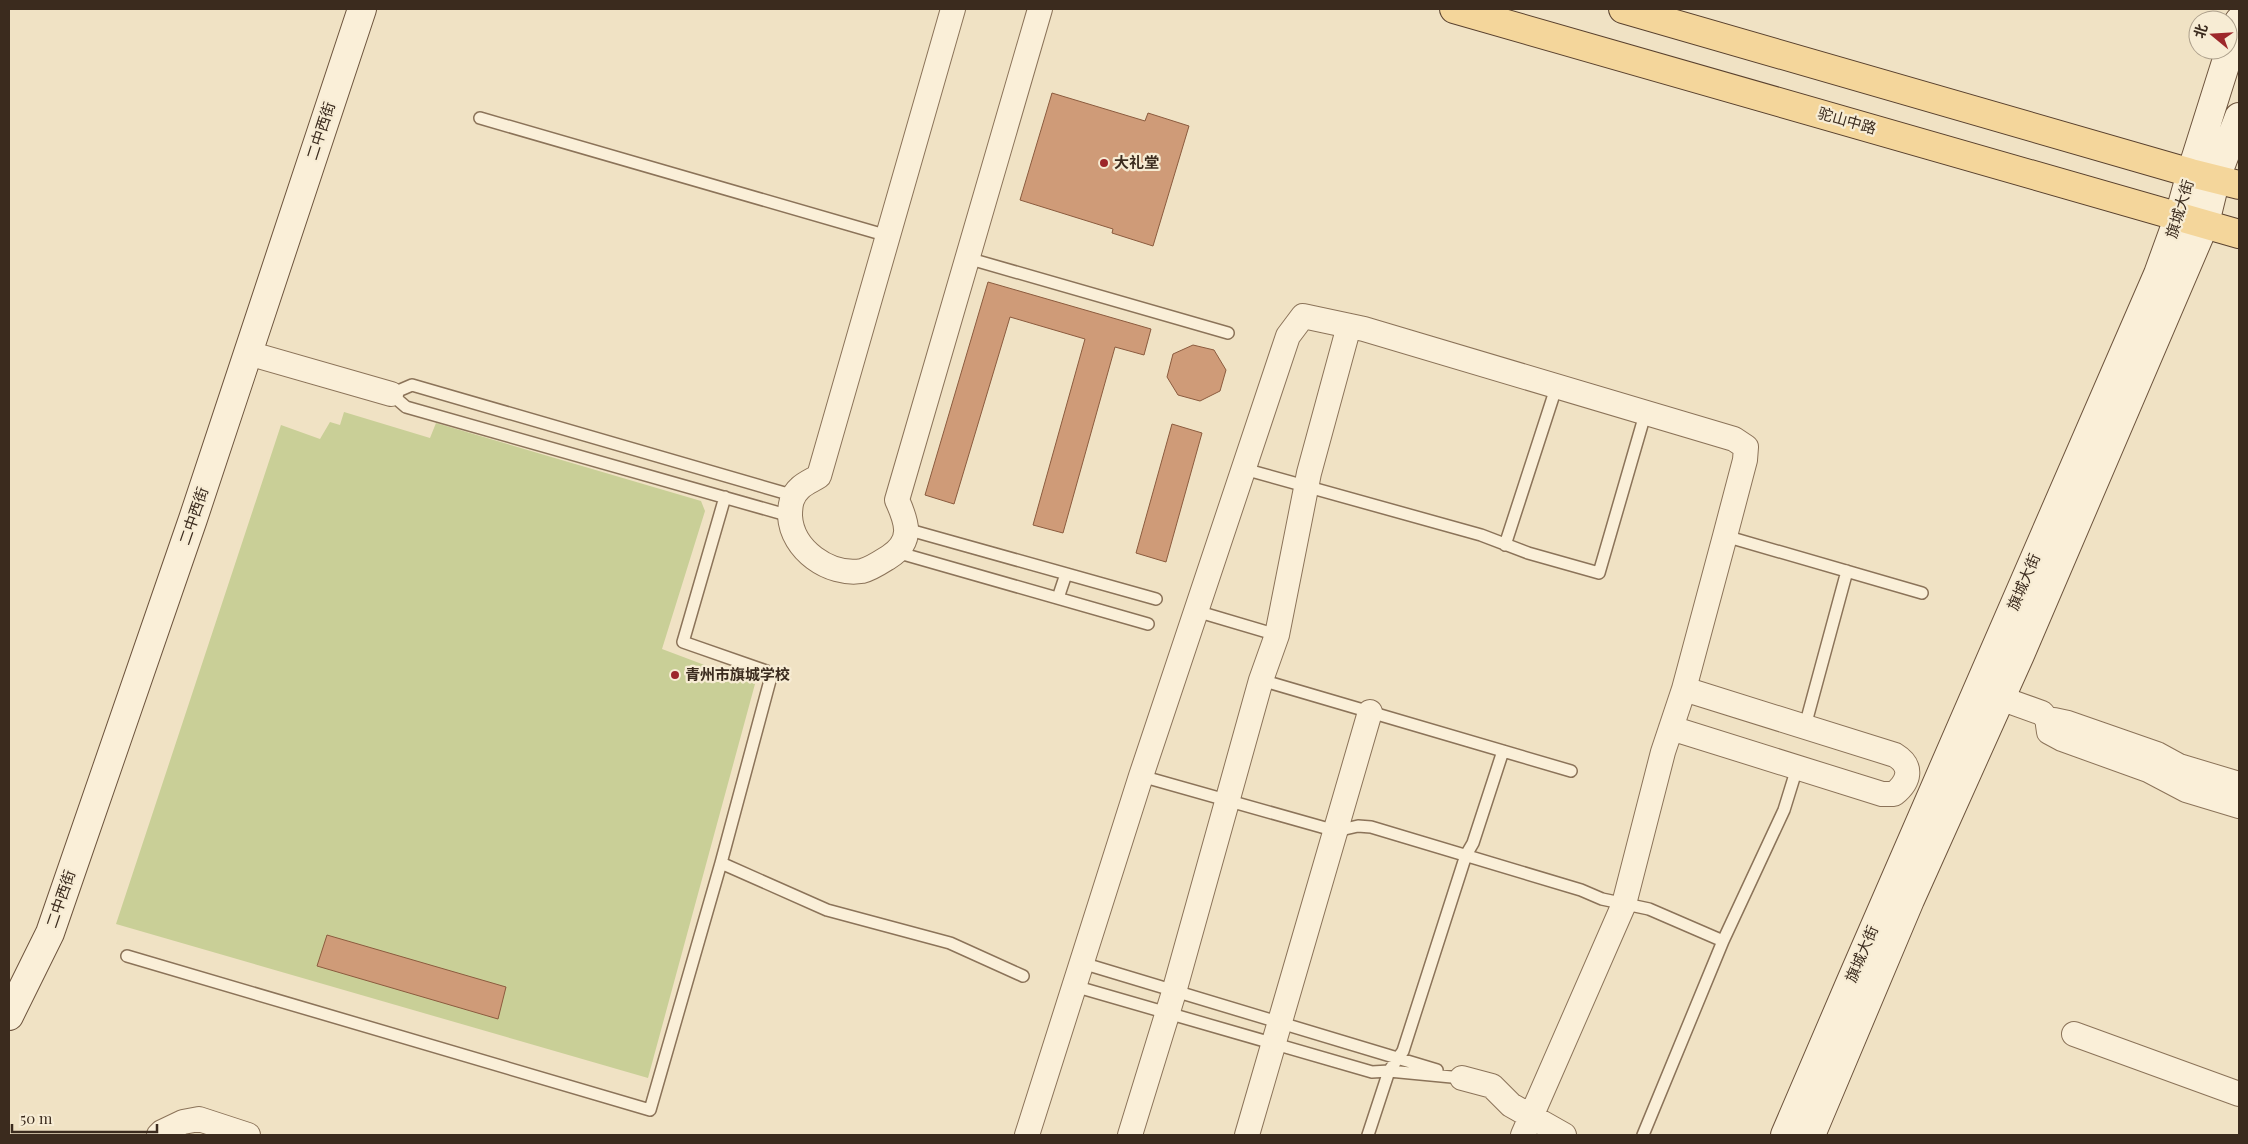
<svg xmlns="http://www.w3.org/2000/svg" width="2248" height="1144" font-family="'Playfair Display','Noto Sans SC',serif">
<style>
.green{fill:#c9cf97}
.building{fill:#cf9b78;stroke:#8b5b3e}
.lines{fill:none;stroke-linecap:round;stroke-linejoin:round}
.lane-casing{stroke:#8b7359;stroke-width:14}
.street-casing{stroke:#8b7359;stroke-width:26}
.secondary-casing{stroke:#6d543d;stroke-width:30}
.primary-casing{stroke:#59412e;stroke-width:30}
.lane{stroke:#faefd8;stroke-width:11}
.street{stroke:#faefd8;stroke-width:24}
.secondary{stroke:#faefd8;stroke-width:28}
.primary{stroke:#f4d69b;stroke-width:28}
.poi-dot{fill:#9d272a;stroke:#f7ecd4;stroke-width:2}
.labels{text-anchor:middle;stroke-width:4.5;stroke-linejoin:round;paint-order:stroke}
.street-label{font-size:15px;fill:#3b2b1e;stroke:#f7ecd4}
.poi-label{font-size:15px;font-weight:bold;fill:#3b2b1e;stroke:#f7ecd4;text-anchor:start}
</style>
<rect width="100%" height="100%" fill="#f0e2c4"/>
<path class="green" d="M344 412 430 438 436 423 701 501 705 511 662 649 755 684 648 1078 116 924 281 425 320 439 330 422 340 425Z"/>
<path class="building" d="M1052 93 1145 121 1148 113 1189 126 1153 246 1112 233 1113 229 1020 200Z
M988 282 1151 329 1144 355 1115 347 1063 533 1033 525 1085 339 1010 317 954 504 925 495Z
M1193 345 1214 350 1226 370 1220 391 1200 401 1178 395 1167 377 1173 354Z
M1172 424 1202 433 1166 562 1136 553Z
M327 935 506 987 498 1019 317 966Z"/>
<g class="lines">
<g class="lane-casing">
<path id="lane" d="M480 118 888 236
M967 258 1228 333
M1244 469 1481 535 1528 553 1599 573 1646 411
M790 516 406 407 391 394 412 385 795 496
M906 529 1156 599
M1725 536 1922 593
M1505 545 1557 385
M896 552 1148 624
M1058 598 1066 574
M1196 611 1277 635
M1261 680 1571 771
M1805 726 1847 571
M1141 776 1336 831 1358 826 1371 827 1581 890 1602 899 1649 909 1723 941
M721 863 827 910 950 943 1023 976
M127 956 650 1110 721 863 772 673 683 642 725 497
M1082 963 1437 1070
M1074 986 1372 1072 1389 1071 1462 1078
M1368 1135 1389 1071 1403 1051 1466 855 1473 843 1503 751
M1643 1135 1723 941 1784 810 1797 768"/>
</g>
<g class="street-casing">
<path id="street" d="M953 9 819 476C813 480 805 483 800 488 791 496 790 506 790 516 792 550 829 576 862 571 871 569 881 562 889 557 914 541 907 522 897 500L1040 9
M248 353 391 394
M2000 698 2042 713 2050 723
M1671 728 1882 794H1894C1910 781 1913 766 1895 755L1684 689
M2239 784 2179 766 2157 754 2068 723 2054 720 2048 725 2049 732 2062 739 2148 770 2186 790 2239 806
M2074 1034 2239 1094
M1462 1078 1492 1086 1511 1105 1564 1135
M159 1135 162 1132 183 1122 199 1119 248 1135
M1027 1135 1141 776 1288 336 1303 316 1364 329 1734 439 1746 447 1745 460 1725 536 1684 689 1663 752 1624 904 1523 1135
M1130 1135 1174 992 1261 680 1277 635 1309 473 1349 326
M1247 1135 1370 712"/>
</g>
<g class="secondary-casing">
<path id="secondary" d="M9 1016 50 933 193 519 362 9
M1785 1135 1851 981 2158 274 2179 216 2191 173 2239 21
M1811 1135 1910 900 2020 655 2205 223 2216 178 2239 117"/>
</g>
<g class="primary-casing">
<path id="primary" d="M1454 9 2239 234
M1623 9 2191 173 2239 185"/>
</g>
<use href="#lane" class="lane"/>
<use href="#street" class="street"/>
<use href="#secondary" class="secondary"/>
<use href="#primary" class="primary"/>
</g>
<g class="poi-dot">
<circle cx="1104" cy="163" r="5"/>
<circle cx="675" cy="675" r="5"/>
</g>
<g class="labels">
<g class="street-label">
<text transform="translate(1847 121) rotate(16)" y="5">驼山中路</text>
<text transform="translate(321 131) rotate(-72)" y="5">二中西街</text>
<text transform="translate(2180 209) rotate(-73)" y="5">旗城大街</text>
<text transform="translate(194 516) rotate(-71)" y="5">二中西街</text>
<text transform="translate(2024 582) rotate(-67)" y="5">旗城大街</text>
<text transform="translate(61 899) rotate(-71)" y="5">二中西街</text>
<text transform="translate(1862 954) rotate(-67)" y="5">旗城大街</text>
</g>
<g class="poi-label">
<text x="1114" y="168">大礼堂</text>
<text x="685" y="680">青州市旗城学校</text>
</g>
</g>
<rect width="2248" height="1144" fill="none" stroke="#3b2b1e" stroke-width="20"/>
<g transform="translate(2213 35) rotate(288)"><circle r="24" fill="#f7ecd4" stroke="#ac9f8b"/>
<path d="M0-4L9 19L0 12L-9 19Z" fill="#9d272a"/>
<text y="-8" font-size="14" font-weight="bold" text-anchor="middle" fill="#3b2b1e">北</text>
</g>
<path d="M12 1124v8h145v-8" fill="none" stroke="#3b2b1e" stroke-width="2.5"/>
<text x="20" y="1124" font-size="15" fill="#3b2b1e" stroke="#f7ecd4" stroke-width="4" paint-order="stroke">50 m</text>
</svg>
